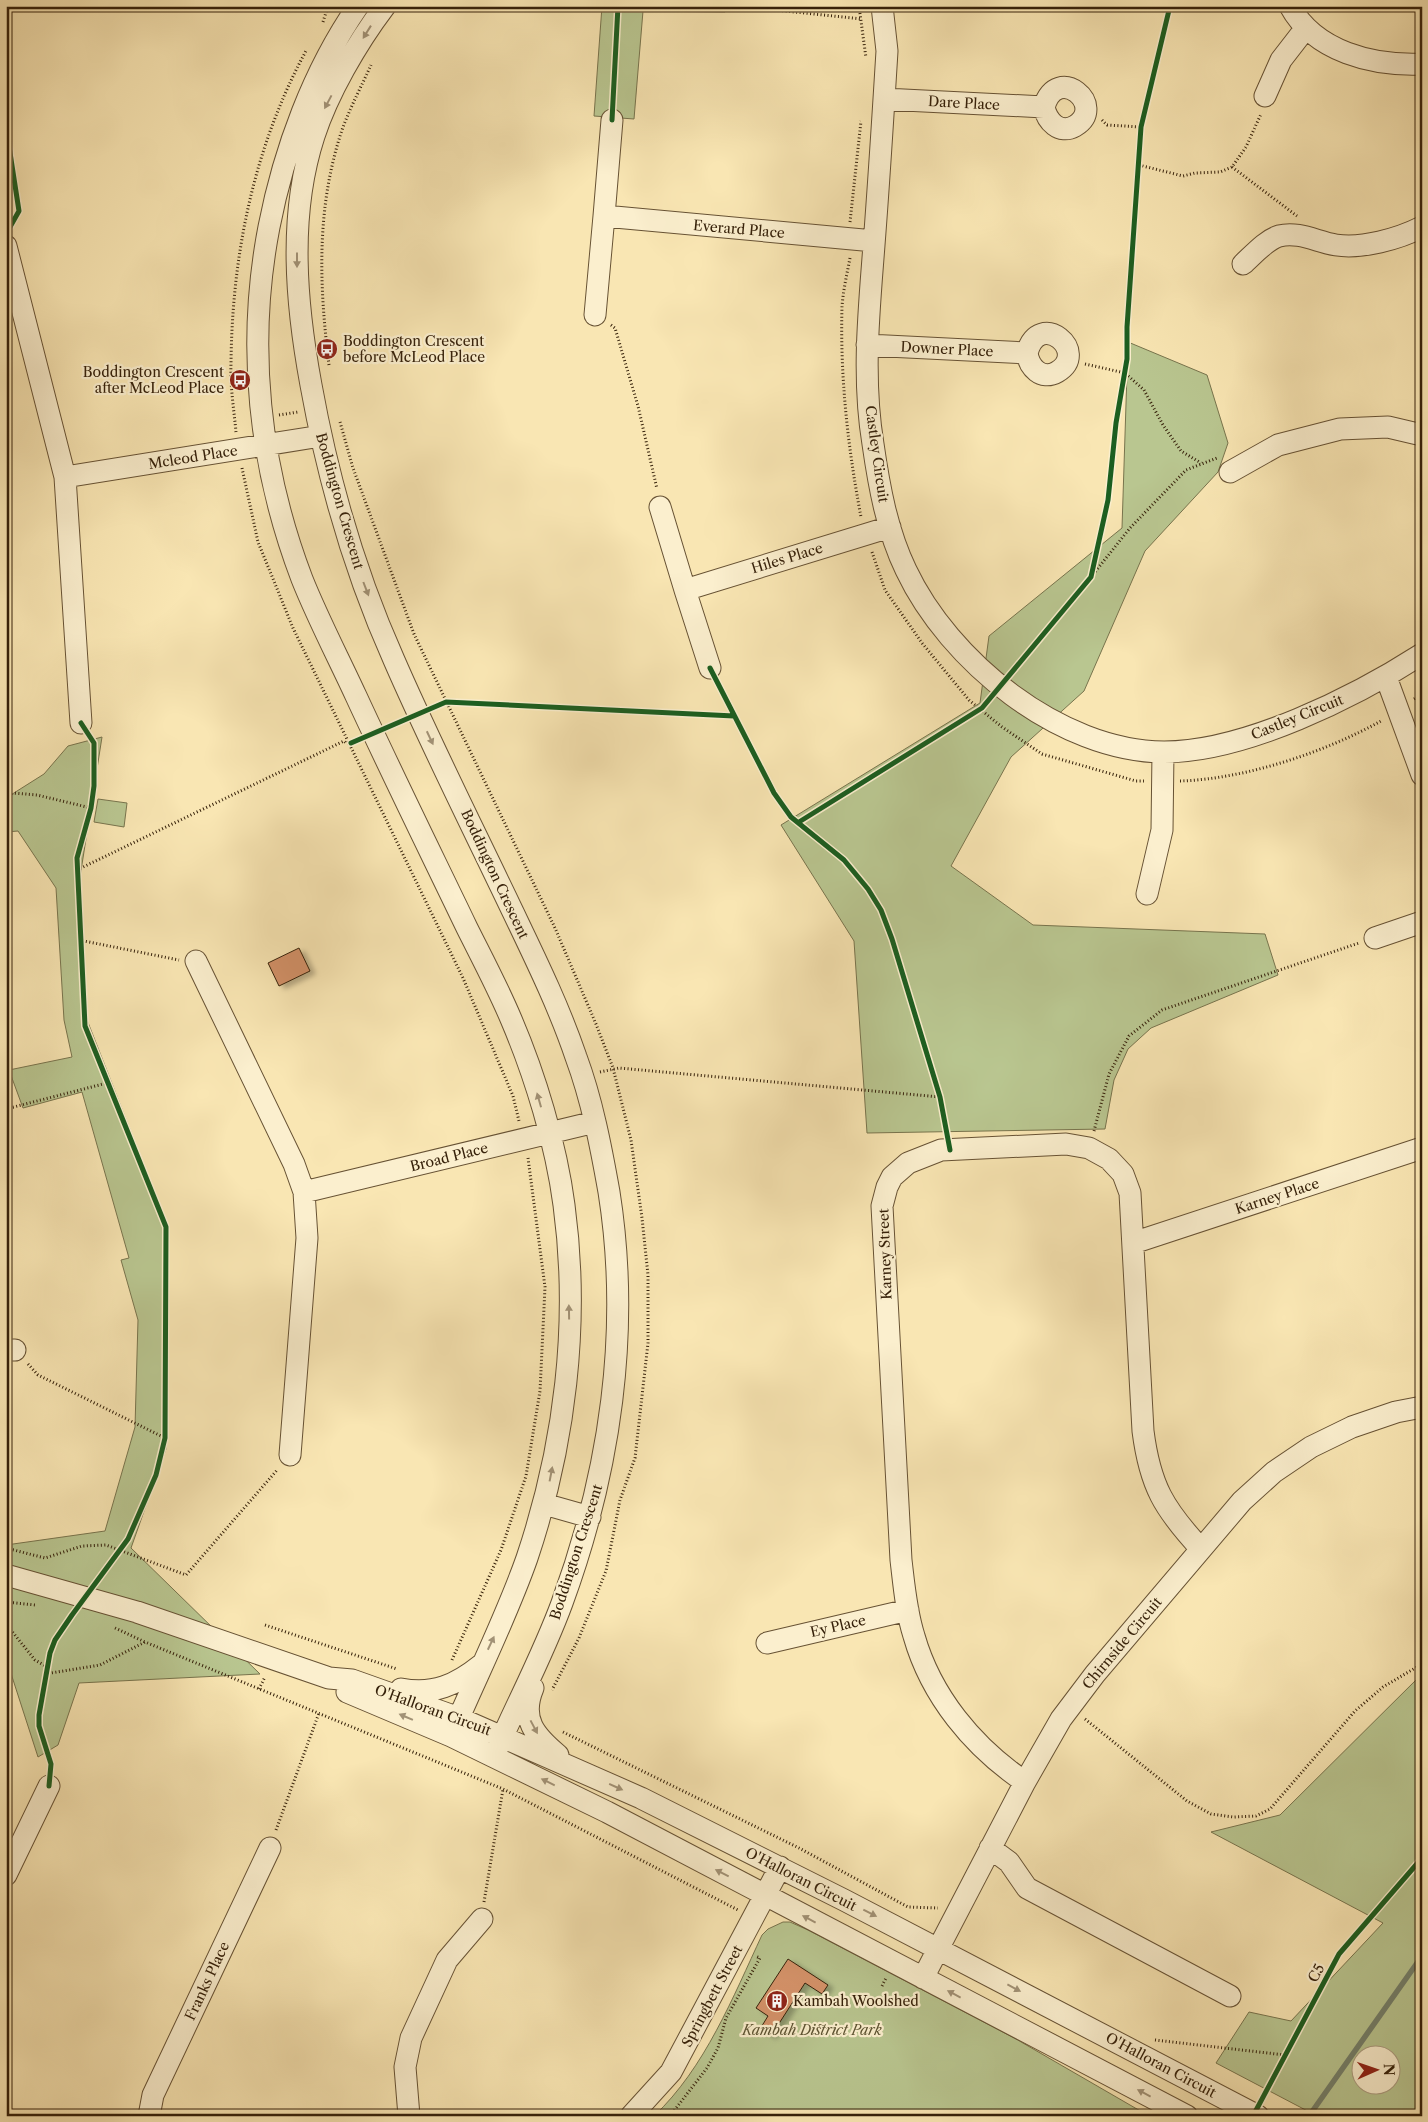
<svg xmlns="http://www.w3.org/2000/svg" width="1428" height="2122" font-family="'Libre Caslon Text',serif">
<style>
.green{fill:#b9c690;stroke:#78744d;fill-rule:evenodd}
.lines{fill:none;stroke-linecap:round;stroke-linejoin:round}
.stream{stroke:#74806b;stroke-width:5.5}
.building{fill:#d39167;stroke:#36210a;filter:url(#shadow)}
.minor-casing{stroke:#675234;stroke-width:23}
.path{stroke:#36210a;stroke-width:3;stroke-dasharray:1 2.5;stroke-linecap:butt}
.minor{stroke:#fbefce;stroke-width:21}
.cycleway-casing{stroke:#fbefce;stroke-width:8}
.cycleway{stroke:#1b5e20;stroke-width:5}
.oneway{fill:#a29276}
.labels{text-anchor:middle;stroke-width:4.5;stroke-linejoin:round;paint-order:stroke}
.street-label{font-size:14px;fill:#36210a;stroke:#fbefce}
.poi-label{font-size:14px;fill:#36210a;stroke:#fbefce;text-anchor:start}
.park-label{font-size:14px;font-style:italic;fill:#5d5332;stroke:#fbefce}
</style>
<defs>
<filter id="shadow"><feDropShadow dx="5.5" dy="3" stdDeviation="2.5" flood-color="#0004"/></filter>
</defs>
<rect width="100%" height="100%" fill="#f9e6b3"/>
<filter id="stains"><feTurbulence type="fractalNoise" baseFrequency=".004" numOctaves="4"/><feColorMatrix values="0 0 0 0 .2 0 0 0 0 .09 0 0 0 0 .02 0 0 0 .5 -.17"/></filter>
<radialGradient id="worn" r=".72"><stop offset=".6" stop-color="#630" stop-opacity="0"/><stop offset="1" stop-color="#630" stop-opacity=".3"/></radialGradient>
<path class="green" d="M602 6H722L725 12 643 11 634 119 594 116Z
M1128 342 1207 375 1228 443 1218 472 1145 551 1084 691 1011 757 951 866 1033 925 1265 934 1278 975 1151 1028 1128 1049 1114 1080 1105 1129 867 1133 854 941 781 825 980 703 989 636 1122 528Z
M102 737 80 877 87 1020 168 1226 166 1449 131 1548 260 1674 79 1683 58 1745 38 1757 6 1658V1545L105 1531 135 1427 138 1320 121 1260 129 1258 82 1092 23 1108 9 1070 72 1057 64 1020 56 888 18 831 6 832V798L44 774 68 746Z
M98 799 127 803 124 827 94 822Z
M1422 1674V2116H1317L1216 2063 1249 2012 1291 2021 1383 1923 1211 1832 1280 1815ZM1390 2054V2084H1360V2054Z
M783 1922H790L808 1930 1016 2039 1149 2116H654C705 2068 733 1997 762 1935L768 1929Z"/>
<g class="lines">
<path class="stream" d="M1309 2116 1422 1956"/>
</g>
<path class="building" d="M299 948 310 971 279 986 268 963Z
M788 1959 828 1985 822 1994 805 1983 771 2036 760 2029 768 2016 756 2008Z"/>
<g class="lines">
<g class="minor-casing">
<path id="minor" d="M358 6C313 71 284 150 269 227 246 346 259 466 302 579 318 619 338 657 356 696 392 774 430 851 467 928 482 958 498 988 511 1019 535 1075 556 1144 564 1205 580 1323 565 1445 527 1558 506 1618 476 1677 451 1736
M385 6C357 43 328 93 314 136 288 216 296 304 311 385 328 479 355 573 394 660 431 745 473 828 513 912 536 960 559 1007 576 1057 592 1100 601 1147 609 1192 631 1331 610 1472 562 1603 543 1655 516 1705 494 1756
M882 6 887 51C883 116 879 180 874 245 869 311 862 377 873 444 879 486 887 531 906 570 949 661 1059 751 1164 752 1245 752 1355 697 1422 654
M1290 6C1315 52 1373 66 1422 64
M1265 96 1281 60 1305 29
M884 99 1044 107C1057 62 1108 106 1075 126 1059 135 1047 121 1044 107
M612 120 604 216 874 241
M6 246 65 477 321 436
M1243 264C1253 255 1266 240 1279 236 1299 231 1317 242 1336 245 1362 249 1398 239 1422 227
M595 315 604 216
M867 345 1027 353C1039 308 1091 352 1057 372 1041 381 1029 367 1027 353
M1230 472 1278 445 1340 429 1388 427 1422 435
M65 477 81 723
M660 507 685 590 890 527
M685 590 710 668
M1386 677 1422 775
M1147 894 1162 830 1163 752
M1375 938 1422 922
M196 961 294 1164 304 1192 595 1122
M1133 1243 1422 1148
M6 1350H15
M290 1455 307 1238 304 1192
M544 1504 590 1517
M6 1575 137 1612 329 1678 352 1680 459 1718 641 1798 844 1900 1258 2116
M767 1643 908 1610
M533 1688C520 1719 535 1736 558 1755
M401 1689C434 1695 456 1685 481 1665
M347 1692 451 1736 607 1812 1187 2116
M1025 1782C973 1747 931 1696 914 1636 906 1611 904 1585 901 1560L882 1206 887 1187 892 1177 908 1163 941 1150 1066 1144 1089 1148 1109 1159 1123 1174 1130 1193 1143 1431C1150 1486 1164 1509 1201 1549
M990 1848 1009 1862 1027 1888 1230 1996
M6 1875 49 1786
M923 1978 1025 1782 1061 1719 1095 1674 1242 1501 1274 1472 1311 1447 1352 1427 1396 1412 1422 1407
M149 2116 153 2095 270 1848
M409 2116 405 2067 411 2038 447 1960 482 1919
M631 2116 671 2072 780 1867"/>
</g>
<path class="path" d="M737 6 862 19
M859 6 866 58
M323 22 328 6
M1102 120 1107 125 1141 127
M1139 165 1183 176 1195 173 1220 172 1232 167 1246 147 1261 114
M1232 167 1297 216
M850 222 861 121
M850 258C847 274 843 291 842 307 840 378 848 448 861 517
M611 325 615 328 638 406 657 489
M1085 364 1125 373 1144 390 1163 425 1181 451 1201 463
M329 365C319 284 316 206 343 127 351 106 362 85 371 65
M279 415 298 412
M340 422 353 468 414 634 555 928 596 1024 613 1068 631 1140 642 1218 648 1275V1343L635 1458 620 1500 606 1571 579 1638 552 1690
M236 432C234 410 230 386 231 364 232 254 254 146 307 49
M242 468 258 542 293 628 463 978 513 1096 519 1121
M872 552 885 590 922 643 969 700 1002 727 1042 754 1136 781H1144
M1091 577 1130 528 1186 470 1217 458
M1414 699 1422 694
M1180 781C1246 779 1325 752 1381 721
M6 798 13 793 37 795 91 808
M77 870 344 741 346 743H351
M79 940 179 960
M600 1072 619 1068 940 1097
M6 1109 107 1083
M1094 1131 1109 1074 1129 1036 1162 1010 1359 943
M28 1364 38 1375 165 1438
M6 1548 45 1558 82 1546 106 1545 186 1575 278 1469
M6 1602 35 1605
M6 1624 35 1660 47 1667
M265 1625 397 1669
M115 1628 145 1642
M452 1660 501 1550 526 1476 540 1391 545 1287 528 1158
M45 1674 100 1665 145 1642 503 1789 738 1910
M259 1689 265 1677
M1085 1719 1187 1801 1211 1814 1233 1817 1256 1816 1270 1809 1355 1711 1383 1687 1422 1664
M563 1732 799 1848 908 1907 938 1908
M276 1830 319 1713
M484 1902 503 1789
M882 1986 886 1978
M1155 2040 1285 2055
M670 2116 707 2068 718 2048 726 2018 760 1958 755 1956"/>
<use href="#minor" class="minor"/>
<g class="cycleway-casing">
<path id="cycleway" d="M612 120 618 6
M6 127 19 211 6 234
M710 668 774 793 791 817 844 860 868 889 881 910 892 939 940 1097 950 1150
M351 743 446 702 734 716
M799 822 982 708 1091 577 1108 500 1116 423 1127 359V327L1141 127 1170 6
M49 1786 51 1764 39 1726V1715L50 1653 55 1640 72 1615 128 1539 156 1475 165 1438 166 1227 85 1026 77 858 91 808 94 786V743L81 723
M1253 2116 1339 1954 1422 1858"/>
</g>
<use href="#cycleway" class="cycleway"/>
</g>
<defs><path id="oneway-solid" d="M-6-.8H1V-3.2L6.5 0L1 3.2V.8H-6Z" transform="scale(1.25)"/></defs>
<g class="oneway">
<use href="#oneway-solid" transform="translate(367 32) rotate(122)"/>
<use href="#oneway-solid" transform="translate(328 102) rotate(118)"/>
<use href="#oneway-solid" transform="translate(297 260) rotate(90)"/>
<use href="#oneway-solid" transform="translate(366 589) rotate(69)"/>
<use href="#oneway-solid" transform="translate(430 738) rotate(65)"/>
<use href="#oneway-solid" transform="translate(539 1100) rotate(-106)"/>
<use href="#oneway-solid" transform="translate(569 1312) rotate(-91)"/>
<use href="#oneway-solid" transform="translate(551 1474) rotate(-79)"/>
<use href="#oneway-solid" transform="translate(491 1643) rotate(-65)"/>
<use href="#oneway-solid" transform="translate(406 1717) rotate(-157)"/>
<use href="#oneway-solid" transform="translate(534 1727) rotate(62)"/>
<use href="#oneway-solid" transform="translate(548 1782) rotate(-154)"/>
<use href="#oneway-solid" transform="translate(616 1787) rotate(24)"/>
<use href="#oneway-solid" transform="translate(722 1873) rotate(-153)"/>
<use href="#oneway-solid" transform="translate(870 1913) rotate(27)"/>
<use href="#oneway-solid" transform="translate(809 1919) rotate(-152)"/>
<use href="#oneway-solid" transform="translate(1014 1988) rotate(28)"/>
<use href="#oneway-solid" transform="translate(954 1994) rotate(-152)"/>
<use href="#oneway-solid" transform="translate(1144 2093) rotate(-152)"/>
</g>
<defs>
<g id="bus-disc" transform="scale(1.125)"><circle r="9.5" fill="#8f2418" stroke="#fbefce"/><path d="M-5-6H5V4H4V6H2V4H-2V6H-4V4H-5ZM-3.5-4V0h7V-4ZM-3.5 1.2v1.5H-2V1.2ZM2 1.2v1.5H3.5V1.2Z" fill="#fff"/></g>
<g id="building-disc" transform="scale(1.125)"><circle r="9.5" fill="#8f2418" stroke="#fbefce"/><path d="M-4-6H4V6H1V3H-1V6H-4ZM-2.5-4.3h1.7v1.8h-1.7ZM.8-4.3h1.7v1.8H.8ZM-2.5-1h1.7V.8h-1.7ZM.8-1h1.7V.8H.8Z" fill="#fff"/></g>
</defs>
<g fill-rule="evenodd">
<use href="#bus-disc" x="327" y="349"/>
<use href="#bus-disc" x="240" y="380"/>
<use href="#building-disc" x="777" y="2001"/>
</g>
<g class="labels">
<g class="street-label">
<text transform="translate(964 103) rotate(3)" y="5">Dare Place</text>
<text transform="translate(739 229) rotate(5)" y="5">Everard Place</text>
<text transform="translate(947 349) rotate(3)" y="5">Downer Place</text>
<text transform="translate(877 454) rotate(82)" y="5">Castley Circuit</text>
<text transform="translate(193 457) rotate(-9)" y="5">Mcleod Place</text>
<text transform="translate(340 501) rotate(74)" y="5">Boddington Crescent</text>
<text transform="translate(787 558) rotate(-17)" y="5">Hiles Place</text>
<text transform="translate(1297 717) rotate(-22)" y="5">Castley Circuit</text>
<text transform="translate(495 874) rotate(65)" y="5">Boddington Crescent</text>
<text transform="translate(449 1157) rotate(-14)" y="5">Broad Place</text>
<text transform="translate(1277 1196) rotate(-18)" y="5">Karney Place</text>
<text transform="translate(885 1254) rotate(-92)" y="5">Karney Street</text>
<text transform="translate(576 1552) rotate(-72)" y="5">Boddington Crescent</text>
<text transform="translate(838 1626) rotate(-13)" y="5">Ey Place</text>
<text transform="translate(1122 1643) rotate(-50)" y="5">Chirnside Circuit</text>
<text transform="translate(433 1710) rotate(20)" y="5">O'Halloran Circuit</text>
<text transform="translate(801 1879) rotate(27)" y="5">O'Halloran Circuit</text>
<text transform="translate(1316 1973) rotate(-61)" y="5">C5</text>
<text transform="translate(207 1981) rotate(-65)" y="5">Franks Place</text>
<text transform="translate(712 1996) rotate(-62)" y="5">Springbett Street</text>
<text transform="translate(1161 2065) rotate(28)" y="5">O'Halloran Circuit</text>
</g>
<g class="poi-label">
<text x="343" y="346">Boddington Crescent<tspan x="343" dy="16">before McLeod Place</tspan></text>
<text x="224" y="377" text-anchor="end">Boddington Crescent<tspan x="224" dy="16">after McLeod Place</tspan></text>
<text x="793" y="2006">Kambah Woolshed</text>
</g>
<g class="park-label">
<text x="812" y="2035">Kambah District Park</text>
</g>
</g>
<rect width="1428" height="2122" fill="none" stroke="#f9e6b3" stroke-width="25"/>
<rect x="8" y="8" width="1413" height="2107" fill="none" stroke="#36210a" stroke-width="2.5"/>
<rect x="12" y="12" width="1403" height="2097" fill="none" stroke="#36210a"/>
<g transform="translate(1376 2070) rotate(88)"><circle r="24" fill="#fbefce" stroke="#ac9d80"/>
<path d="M0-4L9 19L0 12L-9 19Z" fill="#8f2418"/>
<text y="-8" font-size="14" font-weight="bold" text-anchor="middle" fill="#36210a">N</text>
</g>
<rect width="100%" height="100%" filter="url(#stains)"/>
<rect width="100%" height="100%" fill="url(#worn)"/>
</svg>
